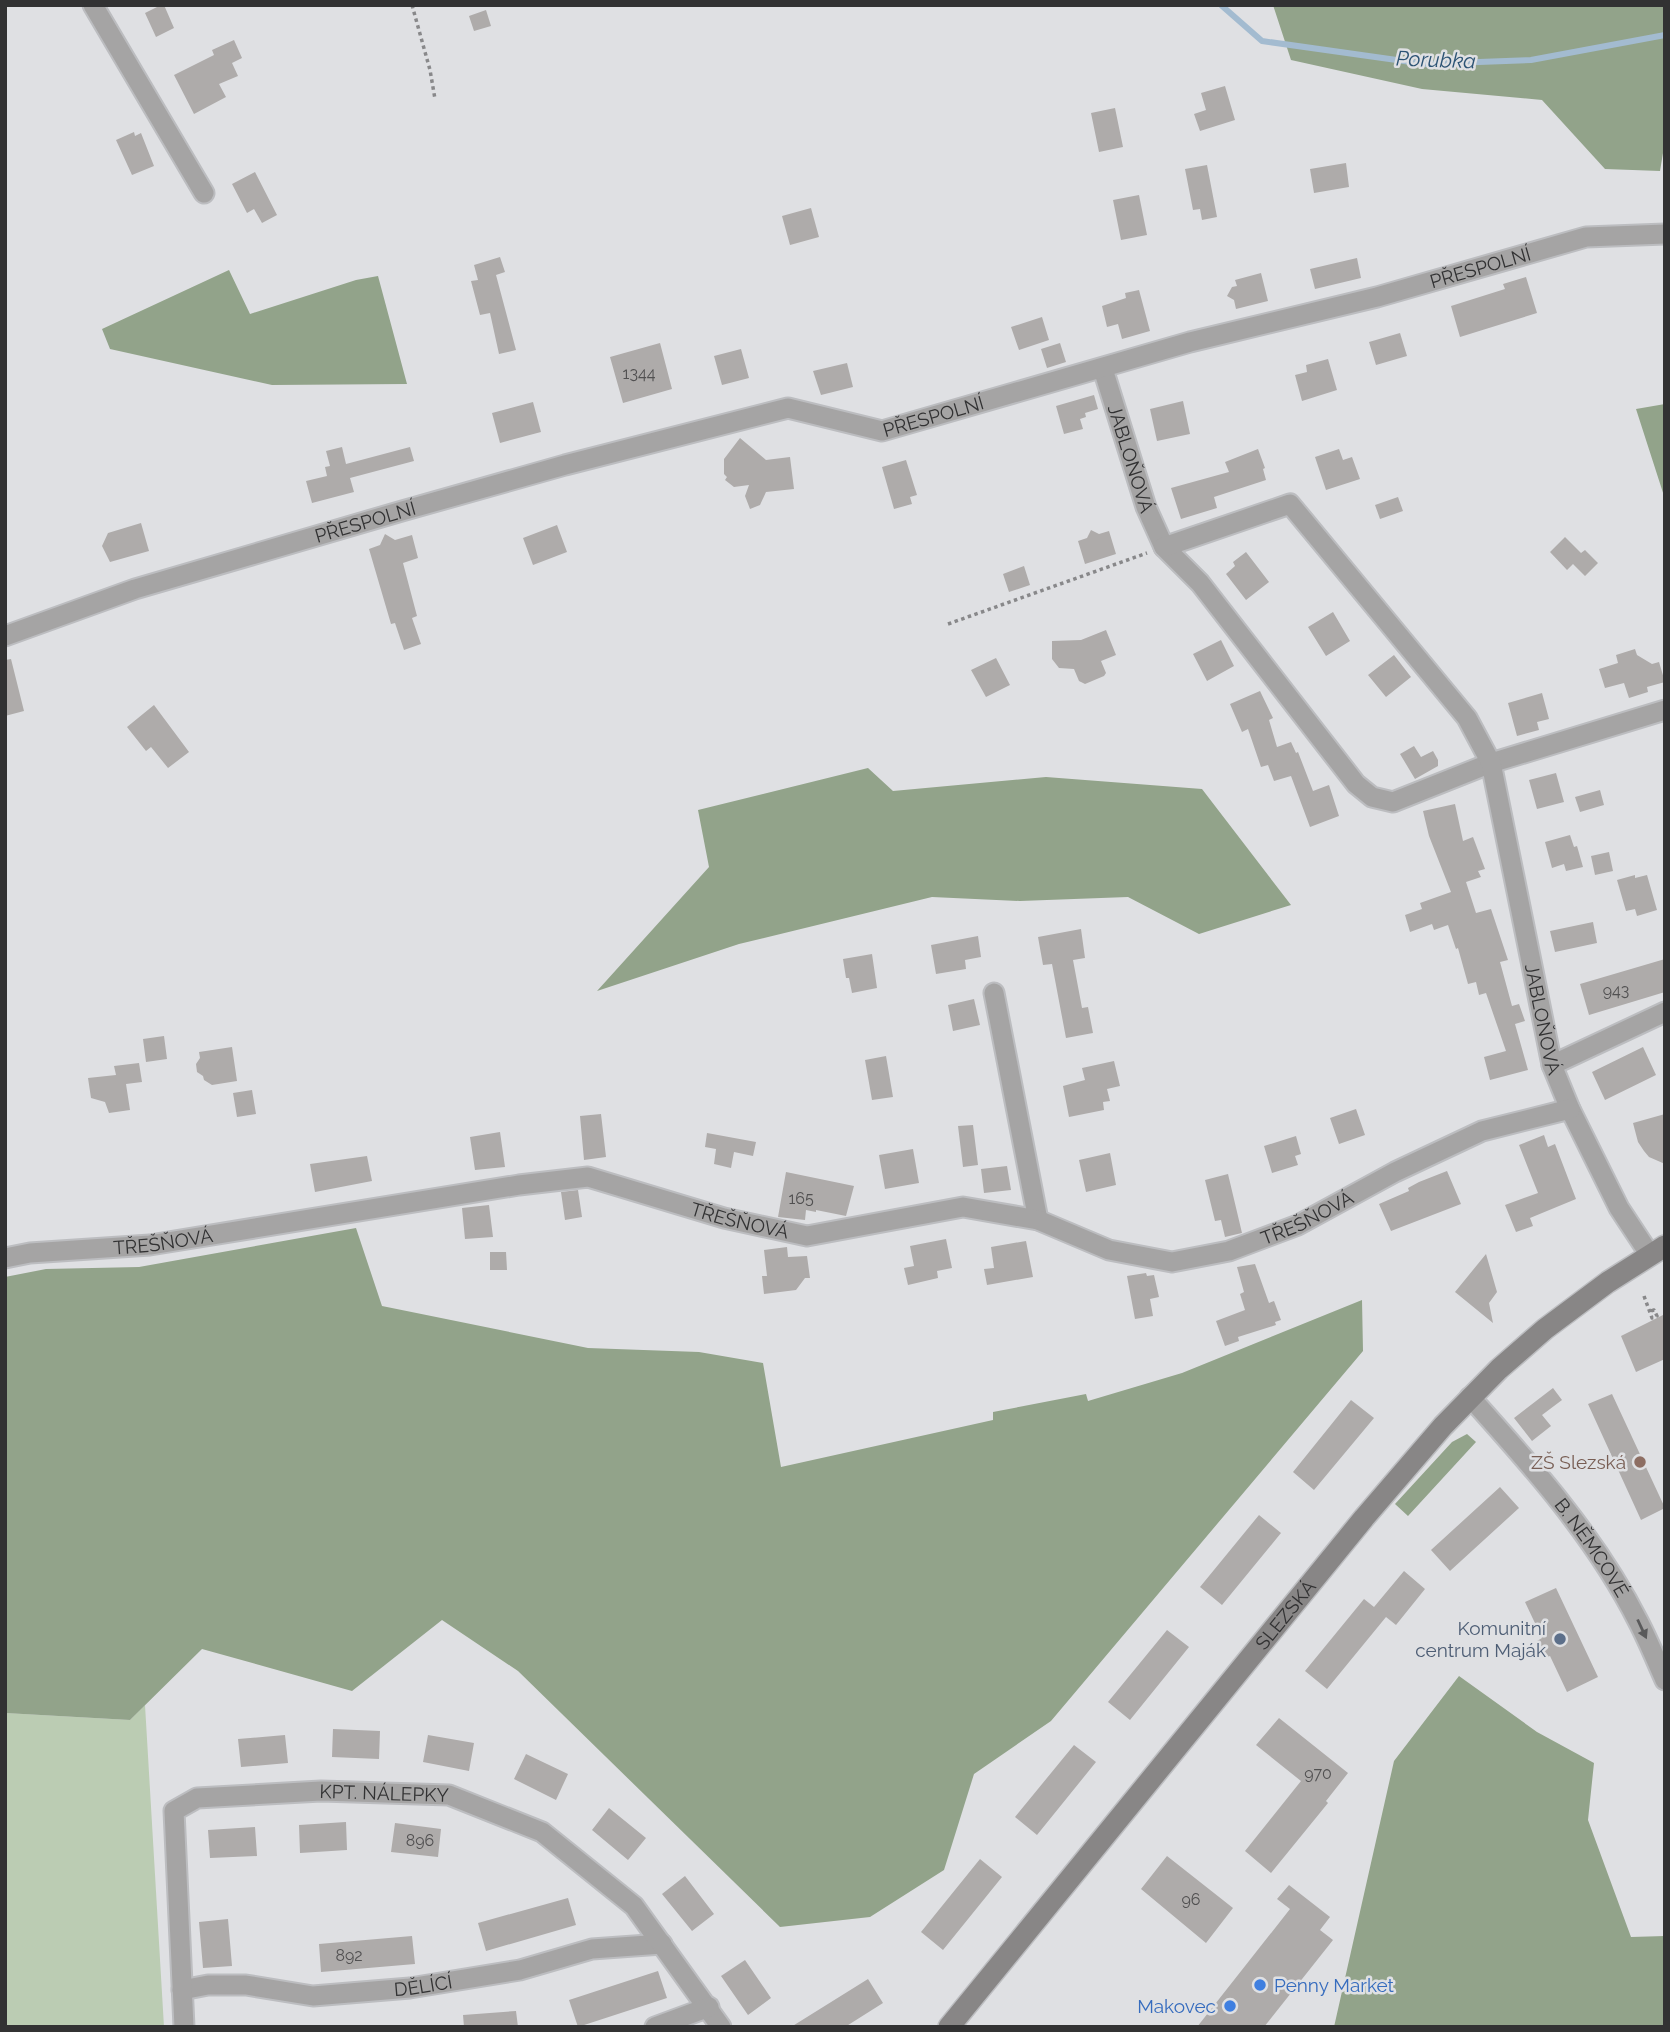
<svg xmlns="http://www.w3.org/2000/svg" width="1670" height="2032" font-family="Raleway,sans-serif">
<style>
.green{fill:#bbccb3}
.forest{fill:#92a38a}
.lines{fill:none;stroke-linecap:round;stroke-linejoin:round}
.stream{stroke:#a3bbd0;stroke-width:6}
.building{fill:#aeabaa}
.street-casing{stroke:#bcbdc0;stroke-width:23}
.secondary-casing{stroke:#bcbdc0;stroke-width:24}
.path{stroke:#88888a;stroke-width:3.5;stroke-dasharray:3.5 3.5;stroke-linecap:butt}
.street{stroke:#a5a4a4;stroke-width:19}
.secondary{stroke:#888686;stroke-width:21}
.oneway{fill:#5a5a5b}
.education-dot{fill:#8d6e63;stroke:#dfe0e3;stroke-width:2.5}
.service-dot{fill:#5c6f8a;stroke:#dfe0e3;stroke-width:2.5}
.shop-dot{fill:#3f7fe0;stroke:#dfe0e3;stroke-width:2.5}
.labels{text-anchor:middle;stroke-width:5;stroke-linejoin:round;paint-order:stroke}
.number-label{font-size:16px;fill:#515051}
.street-label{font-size:19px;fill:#323233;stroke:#dfe0e3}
.education-label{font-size:19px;fill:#785e54;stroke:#dfe0e3;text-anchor:end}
.service-label{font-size:19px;fill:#4e5e75;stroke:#dfe0e3;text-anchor:end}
.shop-label{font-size:19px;fill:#366cbe;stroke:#dfe0e3;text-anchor:start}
.water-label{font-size:21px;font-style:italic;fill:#2c5374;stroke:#dfe0e3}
</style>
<rect width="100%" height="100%" fill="#dfe0e3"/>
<path class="green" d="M145 1705 164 2027H5V1713L130 1720Z"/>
<path class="forest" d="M1273 5H1665V141L1660 171 1605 169 1542 100 1422 89 1291 60Z
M229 270 250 314 356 280 378 276 407 384 272 385 110 349 102 329Z
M1665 404V499L1636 409Z
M868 768 893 791 1046 777 1202 789 1291 905 1199 934 1128 897 1020 901 932 897 739 944 597 991 709 867 698 810Z
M356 1228 382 1306 588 1348 699 1352 763 1363 781 1467 993 1420V1412L1086 1394 1088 1401 1182 1373 1362 1300 1363 1351 1051 1721 974 1774 944 1870 870 1917 780 1927 518 1671 442 1620 352 1691 202 1649 130 1720 5 1713V1277L46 1269 139 1267Z
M1467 1434 1476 1442 1408 1516 1395 1504 1452 1442Z
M1459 1676 1537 1732 1594 1763 1588 1820 1631 1937 1665 1936V2027H1334L1394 1761Z"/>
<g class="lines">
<path class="stream" d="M1221 5 1262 41 1425 64 1531 60 1665 35"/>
</g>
<path class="building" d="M161 5H164L174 28 156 37 145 13Z
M486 10 491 26 474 31 469 16Z
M234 40 242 58 232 63 238 76 219 84 226 97 194 114 174 75 214 55 212 50Z
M1225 86 1235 120 1200 131 1194 114 1206 110 1201 93Z
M1115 108 1123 147 1099 152 1091 113Z
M134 132 135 136 141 133 154 166 132 175 116 140Z
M1346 163 1349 187 1314 193 1310 169Z
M1207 165 1217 217 1202 220 1200 209 1193 210 1185 169Z
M255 172 277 215 262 223 254 209 247 213 232 184Z
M1139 195 1147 235 1121 240 1113 200Z
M811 208 819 237 790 245 782 216Z
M500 257 505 272 496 275 516 350 499 354 490 313 480 315 471 281 478 280 474 265Z
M1357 258 1361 278 1315 289 1310 269Z
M1261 273 1268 301 1236 309 1234 300 1227 296 1232 287 1237 286 1235 280Z
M1526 277 1537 313 1460 337 1451 306 1505 289 1503 284Z
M1139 290 1150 331 1122 339 1118 324 1107 327 1102 306 1126 298 1125 293Z
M1042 317 1049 340 1019 350 1011 327Z
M1400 333 1407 356 1376 365 1369 342Z
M660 343 672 389 623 403 610 357Z
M1060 343 1066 362 1047 368 1041 349Z
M741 349 749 378 722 385 714 356Z
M1328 359 1337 390 1302 401 1295 375 1307 372 1306 365Z
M847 363 853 387 821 395 813 371Z
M1094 395 1098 409 1085 413 1086 417 1080 419 1083 429 1064 434 1056 406Z
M1183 401 1190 434 1157 441 1150 409Z
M533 402 541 432 500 443 492 413Z
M740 438 766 460 790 457 794 489 766 492 760 505 750 509 745 496 749 485 734 487 725 480 727 477 724 474V459Z
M342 447 346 464 410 447 414 461 350 478 354 492 312 503 306 481 327 476 325 467 330 466 326 451Z
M1258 449 1265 468 1263 469 1266 480 1214 497 1217 508 1181 519 1171 488 1229 472 1225 462Z
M1339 449 1343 460 1352 457 1360 479 1326 490 1315 457Z
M906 460 917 495 910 497 912 504 894 509 882 467Z
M1398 497 1403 511 1380 519 1375 505Z
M141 523 149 551 110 562 102 546 108 533Z
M557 525 567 552 533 565 523 538Z
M1091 530 1099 534 1109 531 1116 554 1085 564 1078 541 1087 538Z
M385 534 395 540 412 535 418 558 403 563 417 616 412 618 421 644 404 650 395 623 391 624 369 549 380 545Z
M1565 537 1581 553 1585 550 1598 563 1585 576 1573 564 1567 570 1550 552Z
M1246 552 1269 582 1246 600 1226 574 1235 566 1233 562Z
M1024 566 1030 585 1009 592 1003 574Z
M1333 612 1350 641 1326 656 1308 627Z
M1106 630 1116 655 1101 661 1106 673 1104 676 1085 684 1079 681 1074 669 1059 668 1052 659V641L1081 640Z
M1221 640 1234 666 1207 681 1193 654Z
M1635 649 1637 655 1652 664 1659 662 1665 682 1647 687 1648 692 1629 698 1624 683 1605 688 1599 669 1618 663 1616 655Z
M1394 655 1411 677 1386 697 1368 675Z
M996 658 1010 685 986 697 971 670Z
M11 659 24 711 5 716V660Z
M1260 691 1273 718 1269 720 1277 747 1291 742 1296 753 1298 752 1313 791 1329 785 1339 816 1310 827 1291 776 1274 781 1268 765 1261 767 1248 729 1242 732 1230 704Z
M1542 693 1549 719 1537 722 1539 730 1517 736 1508 703Z
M154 705 189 752 168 768 151 747 146 751 127 727Z
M1414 746 1421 757 1433 751 1438 760V766L1415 779 1400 754Z
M1556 773 1564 802 1537 809 1529 780Z
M1600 790 1604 805 1580 812 1575 797Z
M1455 804 1463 841 1473 837 1485 869 1478 871 1481 877 1466 882 1476 913 1491 909 1508 960 1500 962 1512 1006 1519 1004 1525 1021 1515 1024 1528 1070 1490 1080 1484 1057 1506 1051 1486 993 1479 995 1476 982 1468 984 1458 948 1456 949 1448 925 1434 930 1432 924 1410 932 1405 915 1422 909 1420 903 1451 892 1429 836 1423 811Z
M1570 835 1574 847 1577 846 1583 867 1566 871 1564 864 1552 868 1545 842Z
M1609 852 1613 871 1595 875 1591 856Z
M1635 875V878L1647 875 1657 910 1637 916 1635 909 1626 911 1617 880Z
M1593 922 1597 943 1555 952 1550 931Z
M1081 929 1085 958 1073 960 1082 1008 1088 1007 1093 1033 1066 1038 1052 964 1043 965 1038 937Z
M978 936 981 957 965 960 966 969 936 974 931 945Z
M872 954 877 988 852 993 849 978H846L843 959Z
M1665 959V992L1589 1015 1580 984Z
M974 999 980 1025 953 1031 948 1005Z
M164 1036 167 1059 146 1062 143 1039Z
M232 1047 237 1081 212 1085 204 1080 203 1076 197 1072 196 1064 200 1058 199 1052Z
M1643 1047 1656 1075 1605 1100 1592 1072Z
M886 1056 893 1097 872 1100 865 1060Z
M1114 1061 1120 1086 1107 1089 1110 1101 1103 1102 1104 1110 1069 1117 1063 1086 1085 1080 1082 1068Z
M139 1063 142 1082 126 1084 130 1110 109 1113 105 1102 91 1098 88 1078 116 1075 114 1066Z
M252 1090 256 1114 237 1117 233 1093Z
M1356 1109 1365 1135 1339 1144 1330 1118Z
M601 1114 606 1157 584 1160 580 1116Z
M1665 1114V1164L1649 1157 1644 1151 1638 1142 1633 1123Z
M973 1125 978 1165 963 1167 958 1126Z
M500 1132 505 1167 475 1170 470 1137Z
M707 1133 756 1142 753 1156 734 1152 731 1168 714 1164 716 1149 705 1147Z
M1544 1135 1548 1147 1555 1144 1576 1199 1530 1218 1533 1226 1516 1232 1505 1205 1538 1193 1519 1145Z
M1296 1136 1301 1154 1295 1156 1298 1165 1272 1173 1264 1146Z
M913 1149 919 1183 885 1189 879 1155Z
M1110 1153 1116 1185 1086 1192 1079 1160Z
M367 1156 372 1181 315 1192 310 1164Z
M1007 1166 1011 1190 984 1193 981 1169Z
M1447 1171 1461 1204 1391 1231 1379 1204 1409 1191 1408 1188 1419 1182Z
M786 1172 854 1186 846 1216 816 1210V1212L806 1210 805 1220 778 1217Z
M1228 1174 1242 1233 1225 1237 1221 1220 1215 1221 1205 1180Z
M578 1190 582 1217 565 1220 561 1192Z
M489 1205 493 1237 465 1239 462 1208Z
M946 1239 952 1268 937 1271 938 1278 908 1285 904 1268 914 1266 910 1246Z
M1026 1241 1033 1277 987 1285 984 1269 994 1268 991 1247Z
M787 1247 788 1257 807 1256 810 1278H805L796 1290 764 1294 762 1276H767L764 1250Z
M490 1252H506L507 1270H490Z
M1486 1254 1497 1292 1489 1303 1493 1323 1455 1292Z
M1255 1264 1269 1303 1274 1301 1281 1320 1275 1322 1276 1325 1238 1337 1239 1341 1225 1346 1216 1321 1245 1310 1240 1294 1244 1292 1237 1267Z
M1146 1273 1147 1276 1154 1275 1159 1297 1150 1299 1153 1316 1135 1319 1127 1276Z
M1665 1314V1359L1636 1372 1621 1336Z
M1553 1388 1562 1400 1542 1415 1551 1426 1532 1441 1514 1418Z
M1612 1394 1665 1508 1641 1520 1588 1404Z
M1351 1400 1374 1418 1314 1490 1293 1472Z
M1500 1487 1519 1508 1450 1571 1431 1550Z
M1259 1515 1281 1533 1222 1605 1200 1587Z
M1404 1571 1425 1589 1396 1625 1386 1617 1327 1689 1305 1671 1364 1599 1374 1607Z
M1556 1588 1598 1677 1567 1692 1550 1656 1545 1658 1537 1641 1542 1638 1525 1602Z
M1167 1630 1189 1647 1130 1720 1108 1702Z
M1279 1718 1348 1773 1326 1801 1328 1803 1271 1873 1245 1851 1301 1781 1256 1745Z
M333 1729 380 1731 379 1759 332 1757Z
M285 1735 288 1763 241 1767 238 1739Z
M428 1735 474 1743 469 1771 423 1762Z
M1074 1745 1096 1762 1037 1835 1015 1817Z
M526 1754 568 1774 556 1800 514 1779Z
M609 1808 646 1838 628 1860 592 1830Z
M346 1822 347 1850 300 1853 299 1825Z
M395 1823 441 1829 438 1857 391 1852Z
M255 1827 257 1856 210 1858 208 1830Z
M1167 1856 1233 1908 1206 1943 1141 1889Z
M980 1859 1002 1877 943 1950 921 1932Z
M685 1876 714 1914 692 1931 662 1894Z
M1289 1885 1330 1917 1320 1930 1333 1940 1264 2027H1197L1290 1909 1277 1899Z
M568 1898 576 1925 486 1951 478 1923Z
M228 1919 232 1966 203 1968 199 1922Z
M412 1936 415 1964 321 1972 319 1944Z
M745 1960 771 1998 748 2015 721 1976Z
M658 1971 667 1998 578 2027 569 2000Z
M868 1979 883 2003 845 2027H791Z
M516 2011 518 2027H464L463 2015Z"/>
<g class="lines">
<g class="street-casing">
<g id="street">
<path d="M93 5 204 193"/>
<path id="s1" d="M1103 369 1146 507 1164 547 1200 583 1356 784 1372 797 1393 802 1491 763 1665 710"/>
<path id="s2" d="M1164 547 1290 504 1467 718 1491 763 1552 1065 1570 1109 1619 1208 1650 1255"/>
<path id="s3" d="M5 636 135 589 402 511 565 465 788 408 882 431 1190 342 1377 297 1586 237 1665 234"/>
<path d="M994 993 1038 1220"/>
<path d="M1552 1065 1665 1012"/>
<path id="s4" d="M5 1258 30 1253 150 1245 519 1185 588 1177 724 1218 807 1236 963 1207 1038 1220 1109 1250 1172 1262 1229 1251 1298 1225 1395 1172 1482 1131 1570 1109"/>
<path id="s5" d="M1470 1397C1532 1466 1596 1538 1638 1621 1648 1640 1656 1660 1665 1680"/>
<path id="s6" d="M182 1990 208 1985H246L313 1996 410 1988 520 1970 592 1949 662 1944"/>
<path id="s7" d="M184 2027 174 1811 197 1798 321 1791 449 1795 542 1832 634 1906 721 2027"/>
<path d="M655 2027 709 2007"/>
</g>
</g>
<g class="secondary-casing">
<g id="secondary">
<path id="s8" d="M949 2027 1364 1518 1443 1426 1499 1369 1545 1329 1608 1282 1665 1246"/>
</g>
</g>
<path class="path" d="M412 5 430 70 435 99
M948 624 1147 553
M1644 1296 1652 1318 1657 1316 1654 1310 1651 1311"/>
<use href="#street" class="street"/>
<use href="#secondary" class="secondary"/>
</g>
<defs><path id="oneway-solid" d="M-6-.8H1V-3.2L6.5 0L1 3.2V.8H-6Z" transform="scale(1.75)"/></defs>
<use class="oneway" href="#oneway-solid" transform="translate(1642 1629) rotate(65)"/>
<circle class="education-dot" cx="1640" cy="1462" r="7"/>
<circle class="service-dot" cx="1560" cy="1639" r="7"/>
<g class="shop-dot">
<circle cx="1260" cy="1985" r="7"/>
<circle cx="1230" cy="2006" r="7"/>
</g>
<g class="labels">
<g class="number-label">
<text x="639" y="379">1344</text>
<text x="1616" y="996">943</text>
<text x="801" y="1204">165</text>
<text x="1318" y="1779">970</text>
<text x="420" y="1846">896</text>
<text x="1191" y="1905">96</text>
<text x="349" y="1961">892</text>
</g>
<g class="street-label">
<text dy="7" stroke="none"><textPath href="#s3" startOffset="1533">PŘESPOLNÍ</textPath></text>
<text dy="7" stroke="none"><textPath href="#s3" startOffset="966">PŘESPOLNÍ</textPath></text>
<text dy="7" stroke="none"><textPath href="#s1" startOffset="94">JABLOŇOVÁ</textPath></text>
<text dy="7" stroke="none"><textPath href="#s3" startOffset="378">PŘESPOLNÍ</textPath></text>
<text dy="7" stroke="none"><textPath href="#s2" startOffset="723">JABLOŇOVÁ</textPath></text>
<text dy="7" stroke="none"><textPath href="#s4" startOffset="1335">TŘEŠŇOVÁ</textPath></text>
<text dy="7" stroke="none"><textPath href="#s4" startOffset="747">TŘEŠŇOVÁ</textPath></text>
<text dy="7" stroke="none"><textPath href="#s4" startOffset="159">TŘEŠŇOVÁ</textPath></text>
<text dy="7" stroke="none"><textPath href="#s5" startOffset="194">B. NĚMCOVÉ</textPath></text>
<text dy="7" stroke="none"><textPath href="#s8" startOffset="532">SLEZSKÁ</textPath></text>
<text dy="7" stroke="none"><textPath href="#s7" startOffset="430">KPT. NÁLEPKY</textPath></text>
<text dy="7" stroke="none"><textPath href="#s6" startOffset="243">DĚLÍCÍ</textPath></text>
</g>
<g class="education-label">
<text x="1626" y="1469">ZŠ Slezská</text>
</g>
<g class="service-label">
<text x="1546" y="1635">Komunitní<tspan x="1546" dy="22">centrum Maják</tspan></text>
</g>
<g class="shop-label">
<text x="1274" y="1992">Penny Market</text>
<text x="1216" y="2013" text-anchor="end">Makovec</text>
</g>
<g class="water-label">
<text transform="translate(1436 60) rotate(2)" y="7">Porubka</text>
</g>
</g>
<rect width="1670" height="2032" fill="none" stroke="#323233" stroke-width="14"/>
</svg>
